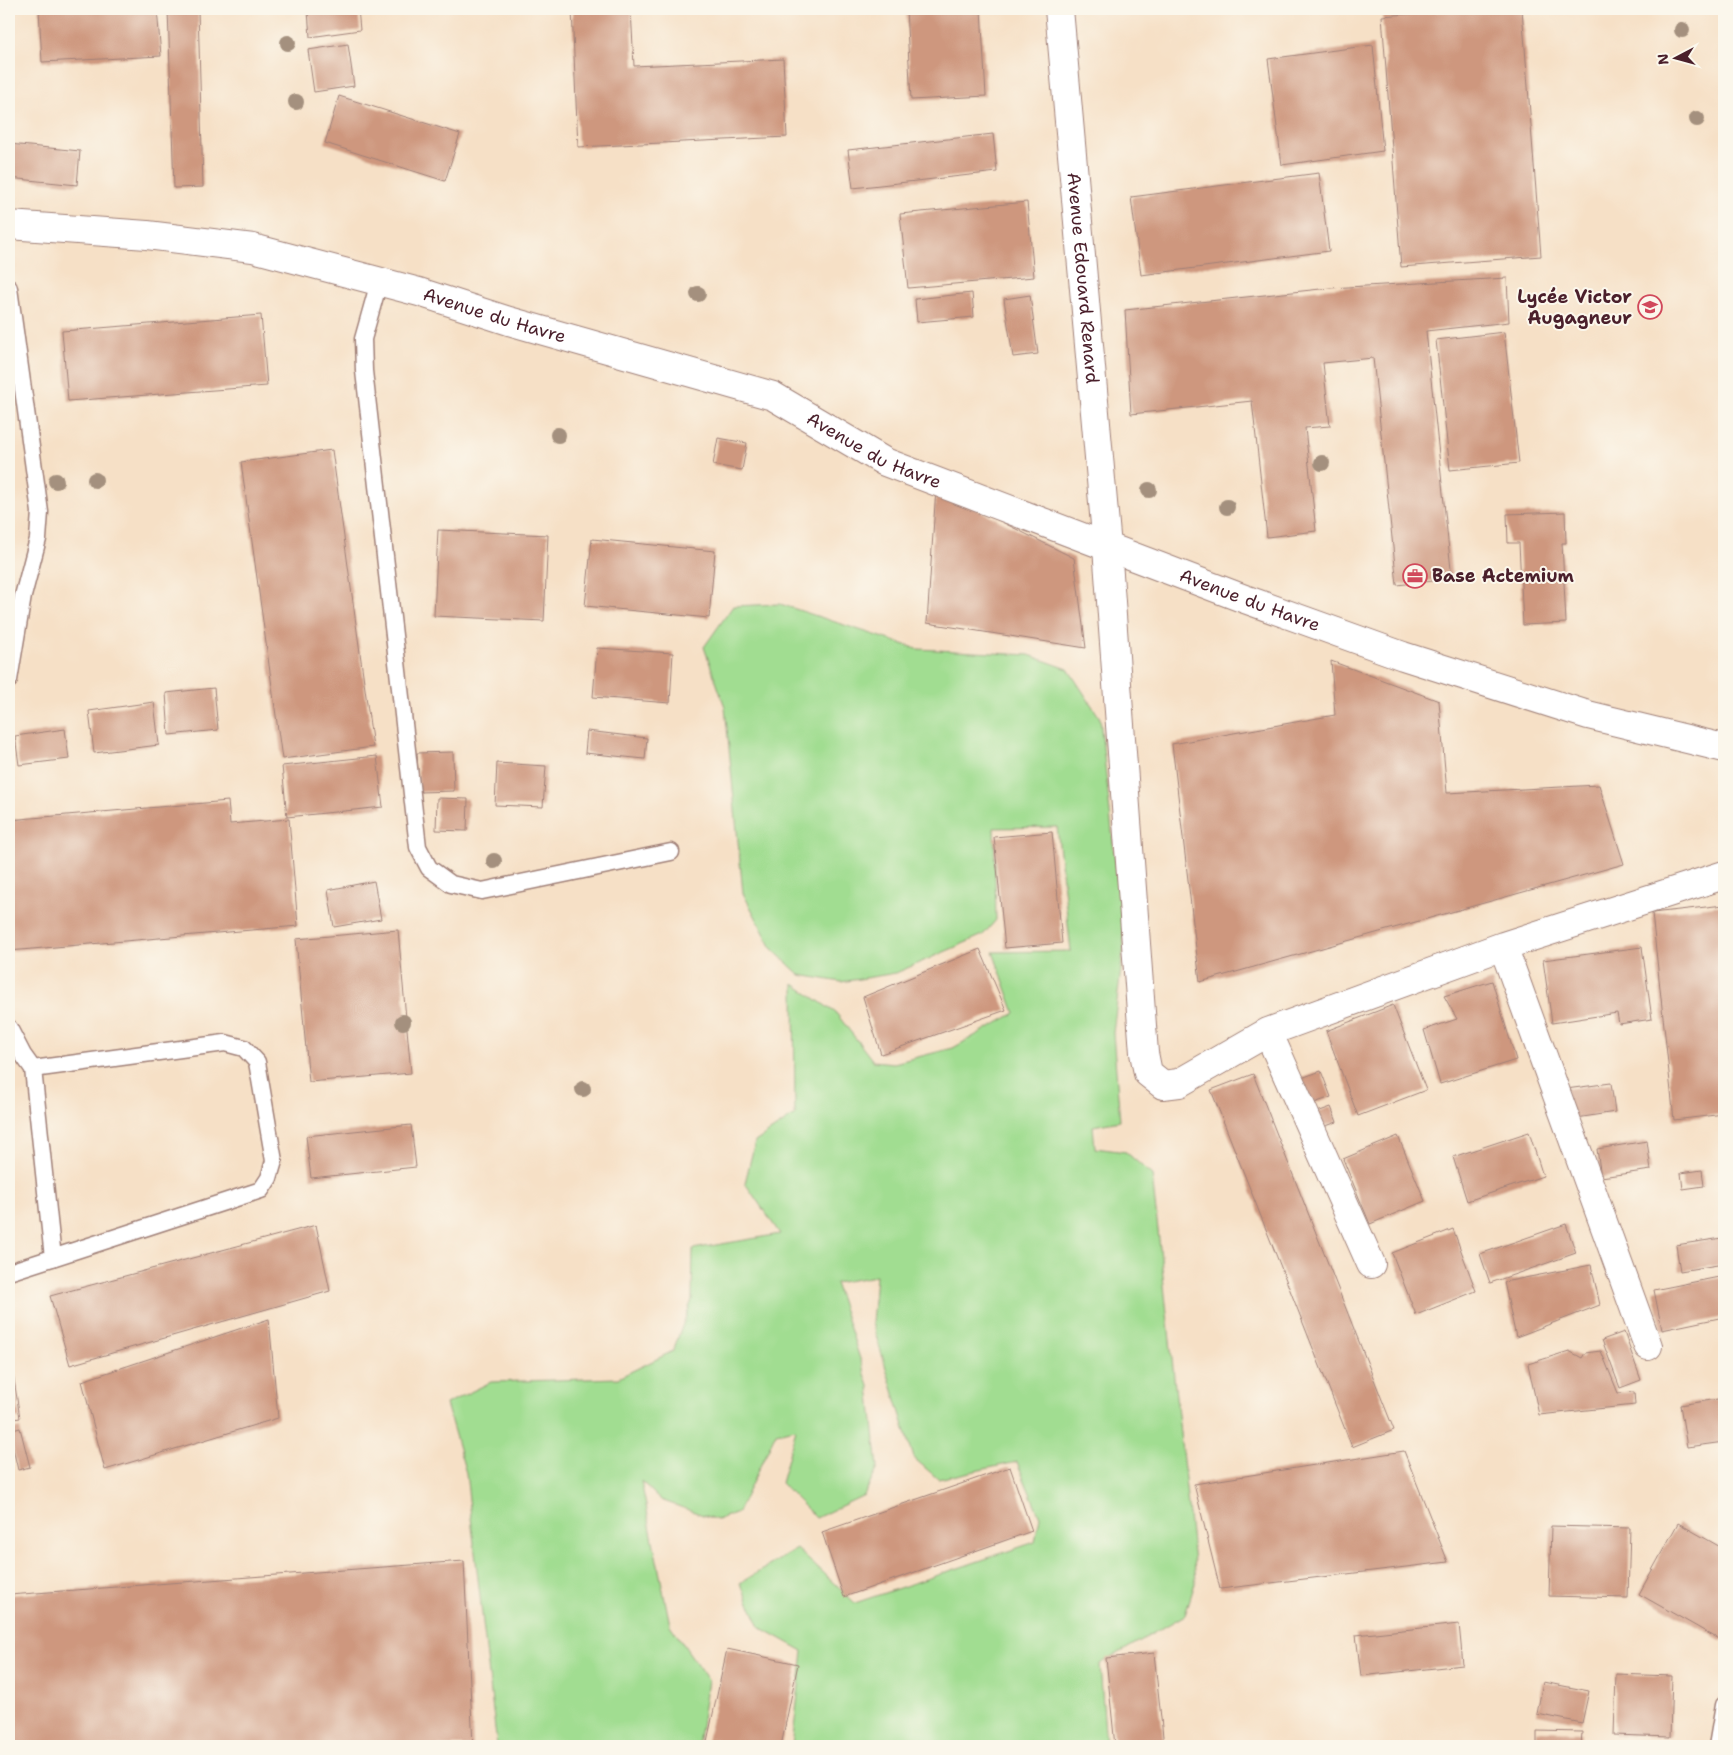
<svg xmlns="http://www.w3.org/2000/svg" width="1733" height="1755" font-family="'Shantell Sans',sans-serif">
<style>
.green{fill:#a1dd91;stroke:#767e5e}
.building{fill:#ce977e}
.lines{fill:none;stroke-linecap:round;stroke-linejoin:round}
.lane-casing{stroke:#a08078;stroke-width:19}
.street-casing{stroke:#a08078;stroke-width:30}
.secondary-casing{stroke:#a08078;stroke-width:30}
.lane{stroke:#fff;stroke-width:16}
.street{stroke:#fff;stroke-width:28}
.secondary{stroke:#fff;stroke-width:28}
.tree{fill:#a4907e}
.labels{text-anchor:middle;stroke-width:4;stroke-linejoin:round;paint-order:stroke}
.street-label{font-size:18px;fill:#4a1f2b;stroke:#fbf7ec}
.poi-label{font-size:18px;font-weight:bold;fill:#4a1f2b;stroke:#fbf7ec;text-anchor:end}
</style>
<rect width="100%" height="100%" fill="#fbf7ec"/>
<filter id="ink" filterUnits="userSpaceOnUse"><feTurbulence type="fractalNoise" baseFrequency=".02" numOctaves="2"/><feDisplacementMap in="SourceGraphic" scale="10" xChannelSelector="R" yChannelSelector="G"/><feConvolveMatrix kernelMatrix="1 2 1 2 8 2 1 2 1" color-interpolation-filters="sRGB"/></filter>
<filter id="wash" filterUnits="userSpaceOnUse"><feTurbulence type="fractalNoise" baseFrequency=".0096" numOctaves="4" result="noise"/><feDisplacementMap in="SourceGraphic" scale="20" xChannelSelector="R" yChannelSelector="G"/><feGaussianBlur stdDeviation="1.12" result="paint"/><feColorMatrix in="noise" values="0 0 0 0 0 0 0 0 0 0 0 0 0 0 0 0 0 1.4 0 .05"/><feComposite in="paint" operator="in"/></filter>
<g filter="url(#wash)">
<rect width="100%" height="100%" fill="#f6e0c6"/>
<path class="green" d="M780 604 918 649 1029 655 1068 669 1100 718 1124 945 1113 1033 1120 1121 1093 1126 1095 1148 1126 1152 1152 1175 1196 1580 1185 1615 1100 1664 1106 1746H792L803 1651 760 1627 740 1583 797 1549 855 1603 1035 1542 1040 1517 1017 1462 938 1479 914 1458 872 1323 876 1276 835 1283 869 1386 878 1468 864 1495 816 1518 781 1483 796 1429 776 1433 738 1512 717 1520 661 1500 641 1481 670 1625 708 1680 698 1746H497L466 1473 446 1404 491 1382 618 1378 673 1351 692 1300 693 1249 780 1234 745 1183 755 1142 795 1115 794 984 836 1013 873 1061 894 1063 953 1048 1015 1013 993 952 1071 951 1057 827 994 828 996 920 983 935 896 973 841 982 800 975 773 950 743 893 725 707 704 647 733 606Z"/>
<g id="blocks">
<path class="building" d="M39 9H157L161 56 42 62Z
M168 9H198L203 187 174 188Z
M326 9H358L360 30 310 37 308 11Z
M572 9H631L634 66 783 59 787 137 578 147Z
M906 9H981L986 96 911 100Z
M1472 9H1522L1541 256 1401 267 1382 16Z
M348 44 354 86 314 92 308 50Z
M1373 45 1383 151 1282 165 1268 59Z
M339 96 460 134 445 181 325 143Z
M993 134 997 172 853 188 848 150Z
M9 144 80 151 77 185 9 178Z
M1319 173 1329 251 1141 275 1131 197Z
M1027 202 1034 277 908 288 900 214Z
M1507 278 1509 322 1426 331 1452 579 1397 585 1373 358 1323 363 1330 426 1305 428 1316 531 1267 537 1252 401 1131 414 1125 310 1330 288Z
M972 293 974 317 917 322 915 299Z
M1030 295 1038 354 1013 357 1004 299Z
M261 315 267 386 68 401 62 331Z
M1504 332 1519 463 1450 470 1436 340Z
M718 438 747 443 742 470 713 465Z
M332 450 373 747 282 759 241 462Z
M936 489 1074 558 1086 648 927 623Z
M1565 512 1566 543H1562L1566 623 1523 625 1519 543H1508L1507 514Z
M438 530 548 535 544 621 434 616Z
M592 539 715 551 709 618 585 606Z
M597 648 673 653 670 703 593 697Z
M1331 661 1439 701 1447 793 1599 785 1624 864 1200 982 1172 744 1335 715Z
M214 688 218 730 169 735 166 693Z
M154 702 159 745 94 753 89 711Z
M65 729 69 759 19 765 15 736Z
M587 731 647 738 645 759 585 753Z
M453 752 454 791 419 792 417 753Z
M377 756 383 807 287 817 282 766Z
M497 763 546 766 543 807 495 805Z
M437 798 468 799 467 831 436 830Z
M228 801 230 824 289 819 298 926 9 951V820Z
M1052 832 1062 943 1005 948 994 837Z
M374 881 381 919 334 927 328 890Z
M1724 905V1114L1674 1120 1652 913Z
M398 930 411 1073 309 1082 296 939Z
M1642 947 1652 1019 1619 1024 1617 1013 1552 1023 1543 960Z
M980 949 1006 1010 881 1054 863 997Z
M1492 981 1516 1060 1440 1084 1424 1030 1457 1019 1444 996Z
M1393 1005 1426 1090 1358 1116 1326 1031Z
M1321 1071 1331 1097 1306 1106 1296 1080Z
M1253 1074 1394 1430 1352 1447 1211 1090Z
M1611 1083 1615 1112 1570 1119 1566 1089Z
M1331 1107 1337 1122 1315 1130 1309 1115Z
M411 1125 416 1167 311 1178 306 1136Z
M1529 1132 1543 1176 1467 1201 1453 1157Z
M1398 1136 1425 1201 1370 1224 1343 1159Z
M1647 1141 1651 1170 1601 1177 1597 1149Z
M1702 1170 1704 1186 1683 1189 1681 1173Z
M1566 1224 1576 1253 1490 1283 1480 1254Z
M316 1225 330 1291 70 1365 50 1296Z
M1453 1229 1476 1291 1416 1315 1392 1253Z
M1722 1238 1724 1264 1680 1271 1676 1245Z
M1591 1265 1600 1305 1516 1337 1504 1282Z
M1724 1276V1317L1662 1330 1654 1290Z
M269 1319 278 1418 105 1470 82 1381Z
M1624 1332 1641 1380 1620 1388 1602 1340Z
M1569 1351 1582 1358 1585 1353 1601 1351 1618 1393 1634 1392 1635 1405 1539 1415 1528 1364Z
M13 1373 20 1418 9 1420V1374Z
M1724 1398V1442L1687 1447 1680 1405Z
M20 1428 30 1467 18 1470 9 1431Z
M1404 1451 1448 1562 1220 1589 1194 1484Z
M1010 1467 1032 1531 844 1597 822 1532Z
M1678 1523 1724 1549V1636L1722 1641 1639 1594Z
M1551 1526 1630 1528 1628 1598 1549 1596Z
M464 1561 473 1746H9V1595Z
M1459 1624 1463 1665 1361 1676 1356 1635Z
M727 1649 798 1664 781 1746H706Z
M1154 1653 1164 1746H1115L1106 1658Z
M1616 1674 1672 1676 1670 1737 1614 1735Z
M1543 1682 1589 1691 1582 1723 1537 1714Z
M1537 1731 1582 1732 1581 1746H1537Z"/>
</g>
</g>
<g filter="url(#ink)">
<use href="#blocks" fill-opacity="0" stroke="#a08078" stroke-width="1"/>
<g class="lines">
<g class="lane-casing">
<path id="lane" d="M379 282 363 339 364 371 418 847 429 868 451 884 482 891 671 852
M9 288 40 512 38 539 23 596 9 680
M9 1028 23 1055 33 1069 53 1258
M9 1272 261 1190 269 1178 274 1161 257 1062 244 1048 225 1043 33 1069
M1717 1746 1724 1705"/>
</g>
<g class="street-casing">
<path id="street" d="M1107 547 1144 1053 1148 1073 1163 1085 1179 1083 1268 1032 1503 946 1724 875
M1503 946 1648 1346
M1268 1032 1371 1264"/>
</g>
<g class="secondary-casing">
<g id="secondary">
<path id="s1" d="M1059 9 1107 547"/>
<path id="s2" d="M9 225 147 235 253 248 419 292 509 321 773 396 885 462 1242 598 1403 656 1588 715 1724 748"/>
</g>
</g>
<use href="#lane" class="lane"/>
<use href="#street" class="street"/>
<use href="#secondary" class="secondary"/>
</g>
<g class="tree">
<circle cx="1682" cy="30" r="8"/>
<circle cx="288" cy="43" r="8"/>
<circle cx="296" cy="102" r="8"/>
<circle cx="1697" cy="119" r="8"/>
<circle cx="698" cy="294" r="8"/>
<circle cx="558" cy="435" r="8"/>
<circle cx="1322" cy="463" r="8"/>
<circle cx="95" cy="480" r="8"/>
<circle cx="56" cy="481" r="8"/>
<circle cx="1149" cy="490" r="8"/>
<circle cx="1227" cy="507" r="8"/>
<circle cx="494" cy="861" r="8"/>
<circle cx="403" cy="1022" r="8"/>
<circle cx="583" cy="1089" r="8"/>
</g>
</g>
<defs>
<g id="school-ring" transform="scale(1.25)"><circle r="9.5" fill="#fbf7ec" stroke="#d1495b" stroke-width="1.5"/><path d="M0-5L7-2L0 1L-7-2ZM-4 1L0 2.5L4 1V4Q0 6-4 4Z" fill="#d1495b"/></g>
<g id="office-ring" transform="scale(1.25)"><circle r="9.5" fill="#fbf7ec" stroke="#d1495b" stroke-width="1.5"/><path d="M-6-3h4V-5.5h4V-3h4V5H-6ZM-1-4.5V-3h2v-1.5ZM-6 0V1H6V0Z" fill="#d1495b"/></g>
</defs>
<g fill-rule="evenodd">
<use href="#school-ring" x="1650" y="307"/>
<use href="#office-ring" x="1415" y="576"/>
</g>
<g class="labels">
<g class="street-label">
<text dy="6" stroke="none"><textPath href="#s1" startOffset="270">Avenue Edouard Renard</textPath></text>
<text dy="6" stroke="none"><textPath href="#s2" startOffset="496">Avenue du Havre</textPath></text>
<text dy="6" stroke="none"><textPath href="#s2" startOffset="901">Avenue du Havre</textPath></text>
<text dy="6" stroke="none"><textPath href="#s2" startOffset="1306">Avenue du Havre</textPath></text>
</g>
<g class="poi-label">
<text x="1632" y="303">Lycée Victor<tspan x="1632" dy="21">Augagneur</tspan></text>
<text x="1432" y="582" text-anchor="start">Base Actemium</text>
</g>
</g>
<rect width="1733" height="1755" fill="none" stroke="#fbf7ec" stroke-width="30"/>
<g transform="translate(1676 58) rotate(264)" stroke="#fbf7ec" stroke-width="4" paint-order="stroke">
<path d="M0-4L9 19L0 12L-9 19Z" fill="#4a1f2b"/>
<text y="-8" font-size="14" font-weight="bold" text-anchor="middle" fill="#4a1f2b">N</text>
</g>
</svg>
